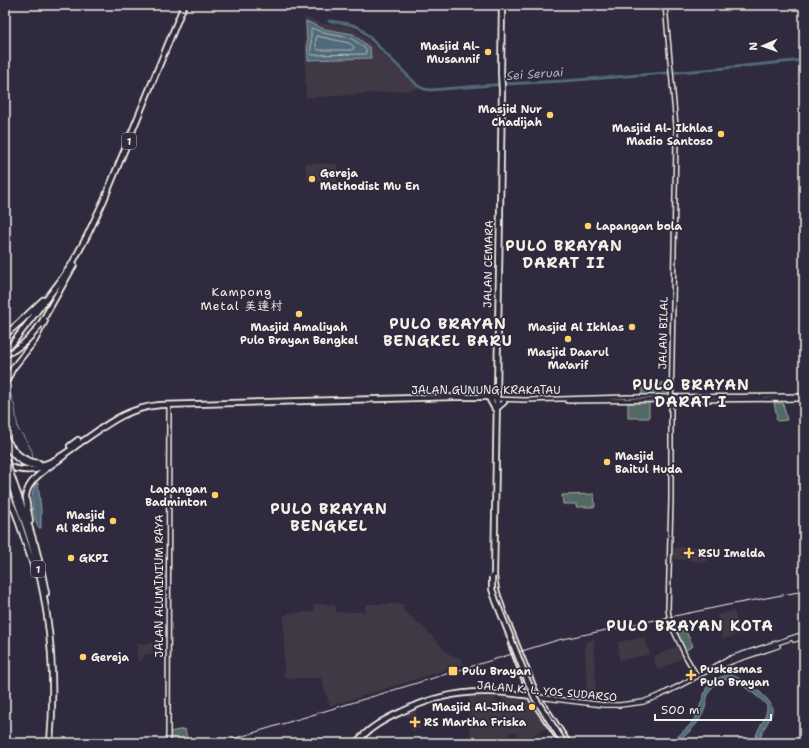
<svg xmlns="http://www.w3.org/2000/svg" width="809" height="748" font-family="'Shantell Sans','LXGW WenKai TC',sans-serif">
<style>
.built{fill:#413945}
.green{fill:#536964;stroke:#a4ada6}
.water{fill:#516a79;stroke:#92a0a5}
.lines{fill:none;stroke-linecap:round;stroke-linejoin:round}
.shore{stroke:#b3bbbc;stroke-width:1}
.stream{stroke:#92a0a5;stroke-width:1}
.river{stroke:#516a79;stroke-width:3}
.secondary-casing{stroke:#f4f1e8;stroke-width:6}
.primary-casing{stroke:#f4f1e8;stroke-width:6}
.highway-casing{stroke:#f4f1e8;stroke-width:8}
.secondary{stroke:#2f2a3d;stroke-width:3}
.primary{stroke:#2f2a3d;stroke-width:3.5}
.highway{stroke:#2f2a3d;stroke-width:4.5}
.rail{stroke:#f4f1e8;stroke-width:1}
.highway-bridge-casing{stroke:#f4f1e8;stroke-width:8;stroke-linecap:butt}
.highway-bridge{stroke:#2f2a3d;stroke-width:4.5}
.poi-dot{fill:#ffd166;stroke:#2f2a3d;stroke-width:1.5}
.labels{text-anchor:middle;stroke-width:3.5;stroke-linejoin:round;paint-order:stroke}
.shield{fill:#2f2a3d;stroke:#b9b5b5;stroke-width:1}
.shield-label{font-size:10px;font-weight:bold;fill:#f4f1e8}
.poi-label{font-size:11px;font-weight:bold;fill:#f4f1e8;stroke:#2f2a3d;text-anchor:start}
.street-label{font-size:11px;fill:#f4f1e8;stroke:#2f2a3d}
.water-label{font-size:12px;font-style:italic;fill:#abb4b6;stroke:#2f2a3d}
.neighbourhood-label{font-size:12px;letter-spacing:1px;fill:#f4f1e8;stroke:#2f2a3d}
.district-label{font-size:15px;font-weight:bold;letter-spacing:1px;fill:#f4f1e8;stroke:#2f2a3d}
</style>
<rect width="100%" height="100%" fill="#2f2a3d"/>
<filter id="ink" filterUnits="userSpaceOnUse"><feTurbulence type="fractalNoise" baseFrequency=".025" numOctaves="2"/><feDisplacementMap in="SourceGraphic" scale="8" xChannelSelector="R" yChannelSelector="G"/><feConvolveMatrix kernelMatrix="1 2 1 2 8 2 1 2 1" color-interpolation-filters="sRGB"/></filter>
<g filter="url(#ink)">
<path class="built" d="M304 17 321 23 347 26 355 29 359 32 417 87 414 90 306 98Z
M305 163 337 164V182H308Z
M683 547H707V549L709 548V557H707V562L692 561 691 560 669 559 670 548Z
M314 604H335L336 612H365V604H404L403 610 421 625 449 654 460 658 464 664 330 706 321 678H284V615H288V613L314 612Z
M734 611 741 634 723 639 717 615Z
M644 637 650 653 644 656 619 660 618 642Z
M594 639 596 697H592L591 702H590L591 694H587L585 643Z
M152 643 153 654H145V657L142 658V661H137V644Z
M680 645 685 657 658 670 653 657Z
M469 695 496 696V702H502V696L528 701 530 703V709H537L548 727 526 739 518 737 517 733 509 732V743H470Z
M415 709 420 727V729L412 732 411 728 412 727 409 717H406L405 712Z"/>
<path class="green" d="M642 383H671L670 396 642 397Z
M649 402V418H628V403Z
M774 403H783L787 420 777 421 776 417 777 416Z
M594 494 595 507H576V504H563L562 495Z
M684 627 693 646 684 651 675 631Z
M185 729 188 743H169V732Z"/>
<path class="water" d="M306 21 324 29 353 34 370 48 371 58 308 60Z
M38 483 41 510V528H38C34 515 28 496 36 484Z
M730 675C741 677 764 693 770 703 772 706 773 711 771 715 768 725 759 732 760 743H755C755 729 768 719 767 706 764 701 749 690 743 686 733 680 725 676 715 684 712 687 710 690 708 694 706 701 706 709 702 715 697 726 686 734 678 743H671L690 725 697 715 706 689C712 680 720 676 730 675Z"/>
<g class="lines">
<path class="shore" d="M312 28 323 33 351 38 366 49V53L365 54 312 55 311 54V30Z
M317 36 349 43 353 46 354 48 352 50H318C315 47 315 39 317 36Z"/>
<path class="stream" d="M7 383 15 408 18 429 26 440 32 451 33 460"/>
<path class="river" d="M329 21C339 23 350 22 360 28L418 86 424 89 431 90 505 84 563 81 705 70 804 60"/>
<g class="secondary-casing">
<path id="secondary" d="M665 5 676 126V142L671 412V500L668 610 671 625 686 657 697 676
M497 399 525 400 627 397 804 396
M567 401 804 399
M168 743 169 405"/>
</g>
<g class="primary-casing">
<path id="primary" d="M794 640 804 637
M711 671 733 661 778 646
M538 697 604 705H620L643 702 661 695 679 686 731 658 804 634"/>
</g>
<g class="highway-casing">
<path id="highway" d="M40 325 74 265
M5 335 20 322 43 300
M5 353 58 284 72 264 87 236 104 200 184 5
M5 384 13 368 35 340 45 321
M490 400 495 409
M497 408 504 402
M5 436C11 450 23 462 39 463
M83 441C109 423 127 408 160 405L454 397H487L497 399
M5 442C13 459 30 471 48 463 59 459 70 450 80 443
M70 446 78 440
M5 465C18 471 32 472 46 467
M5 470C14 493 23 516 30 539 50 605 56 675 50 743
M10 472 29 526 35 546
M5 489 16 514 36 574
M30 521C29 513 26 505 26 496 27 479 51 466 64 456
M35 544 39 560
M42 573 46 593
M494 576 496 590 503 611 535 691 540 700 568 743
M494 578 502 90 501 72 502 5
M511 644 532 699 562 743
M356 743C369 728 383 720 401 712 429 698 458 691 490 692 506 692 522 695 538 697"/>
</g>
<use href="#secondary" class="secondary"/>
<use href="#primary" class="primary"/>
<use href="#highway" class="highway"/>
<path class="rail" d="M220 743 558 640 728 605 804 591"/>
<g class="highway-bridge-casing">
<path id="highway-bridge" d="M5 355C20 348 31 338 40 325
M6 460 10 472
M492 577V589L496 601 528 682 535 698 564 743"/>
</g>
<use href="#highway-bridge" class="highway-bridge"/>
</g>
</g>
<g class="poi-dot">
<circle cx="488" cy="52" r="4"/>
<circle cx="550" cy="115" r="4"/>
<circle cx="721" cy="134" r="4"/>
<circle cx="312" cy="179" r="4"/>
<circle cx="588" cy="226" r="4"/>
<circle cx="299" cy="314" r="4"/>
<circle cx="632" cy="327" r="4"/>
<circle cx="568" cy="339" r="4"/>
<circle cx="607" cy="462" r="4"/>
<circle cx="215" cy="495" r="4"/>
<circle cx="113" cy="521" r="4"/>
<path d="M687 547h4v4h4v4h-4v4h-4v-4h-4v-4h4z"/>
<circle cx="71" cy="558" r="4"/>
<circle cx="83" cy="657" r="4"/>
<rect x="448" y="666" width="10" height="10" rx="2"/>
<path d="M689 669h4v4h4v4h-4v4h-4v-4h-4v-4h4z"/>
<circle cx="532" cy="707" r="4"/>
<path d="M413 716h4v4h4v4h-4v4h-4v-4h-4v-4h4z"/>
</g>
<g class="labels">
<g class="shield">
<rect x="122" y="133" width="14" height="16" rx="3"/>
<rect x="31" y="561" width="14" height="16" rx="3"/>
</g>
<g class="shield-label">
<text x="129" y="145">1</text>
<text x="38" y="573">1</text>
</g>
<g class="poi-label">
<text x="480" y="50" text-anchor="end">Masjid Al-<tspan x="480" dy="13">Musannif</tspan></text>
<text x="542" y="113" text-anchor="end">Masjid Nur<tspan x="542" dy="13">Chadijah</tspan></text>
<text x="713" y="132" text-anchor="end">Masjid Al- Ikhlas<tspan x="713" dy="13">Madio Santoso</tspan></text>
<text x="320" y="177">Gereja<tspan x="320" dy="13">Methodist Mu En</tspan></text>
<text x="596" y="230">Lapangan bola</text>
<text x="299" y="331" text-anchor="middle">Masjid Amaliyah<tspan x="299" dy="13">Pulo Brayan Bengkel</tspan></text>
<text x="624" y="331" text-anchor="end">Masjid Al Ikhlas</text>
<text x="568" y="356" text-anchor="middle">Masjid Daarul<tspan x="568" dy="13">Ma'arif</tspan></text>
<text x="615" y="460">Masjid<tspan x="615" dy="13">Baitul Huda</tspan></text>
<text x="207" y="493" text-anchor="end">Lapangan<tspan x="207" dy="13">Badminton</tspan></text>
<text x="105" y="519" text-anchor="end">Masjid<tspan x="105" dy="13">Al Ridho</tspan></text>
<text x="698" y="557">RSU Imelda</text>
<text x="79" y="562">GKPI</text>
<text x="91" y="661">Gereja</text>
<text x="700" y="673">Puskesmas<tspan x="700" dy="13">Pulo Brayan</tspan></text>
<text x="462" y="675">Pulu Brayan</text>
<text x="524" y="711" text-anchor="end">Masjid Al-Jihad</text>
<text x="424" y="726">RS Martha Friska</text>
</g>
<g class="street-label">
<text transform="translate(488 264) rotate(-89)" y="4">JALAN CEMARA</text>
<text transform="translate(663 333) rotate(-89)" y="4">JALAN BILAL</text>
<text x="486" y="394">JALAN GUNUNG KRAKATAU</text>
<text transform="translate(159 586) rotate(-90)" y="4">JALAN ALUMINIUM RAYA</text>
<text transform="translate(547 691) rotate(5)" y="4">JALAN K. L. YOS SUDARSO</text>
</g>
<g class="water-label">
<text transform="translate(535 74) rotate(-4)" y="4">Sei Seruai</text>
</g>
<g class="neighbourhood-label">
<text x="242" y="296">Kampong<tspan x="242" dy="14">Metal 美達村</tspan></text>
</g>
<g class="district-label">
<text x="564" y="251">PULO BRAYAN<tspan x="564" dy="17">DARAT II</tspan></text>
<text x="448" y="329">PULO BRAYAN<tspan x="448" dy="17">BENGKEL BARU</tspan></text>
<text x="691" y="390">PULO BRAYAN<tspan x="691" dy="17">DARAT I</tspan></text>
<text x="329" y="514">PULO BRAYAN<tspan x="329" dy="17">BENGKEL</tspan></text>
<text x="690" y="631">PULO BRAYAN KOTA</text>
</g>
</g>
<rect width="809" height="748" fill="none" stroke="#2f2a3d" stroke-width="20"/>
<rect x="10" y="10" width="789" height="728" fill="none" stroke="#f4f1e8" stroke-width="1.5" filter="url(#ink)"/>
<g transform="translate(763 46) rotate(268)" stroke="#2f2a3d" stroke-width="3" paint-order="stroke">
<path d="M0-3L7 15L0 10L-7 15Z" fill="#f4f1e8"/>
<text y="-6" font-size="11" font-weight="bold" text-anchor="middle" fill="#f4f1e8">N</text>
</g>
<path d="M655 714v6h116v-6" fill="none" stroke="#f4f1e8" stroke-width="2"/>
<text x="661" y="714" font-size="12" fill="#f4f1e8" stroke="#2f2a3d" stroke-width="3" paint-order="stroke">500 m</text>
</svg>
